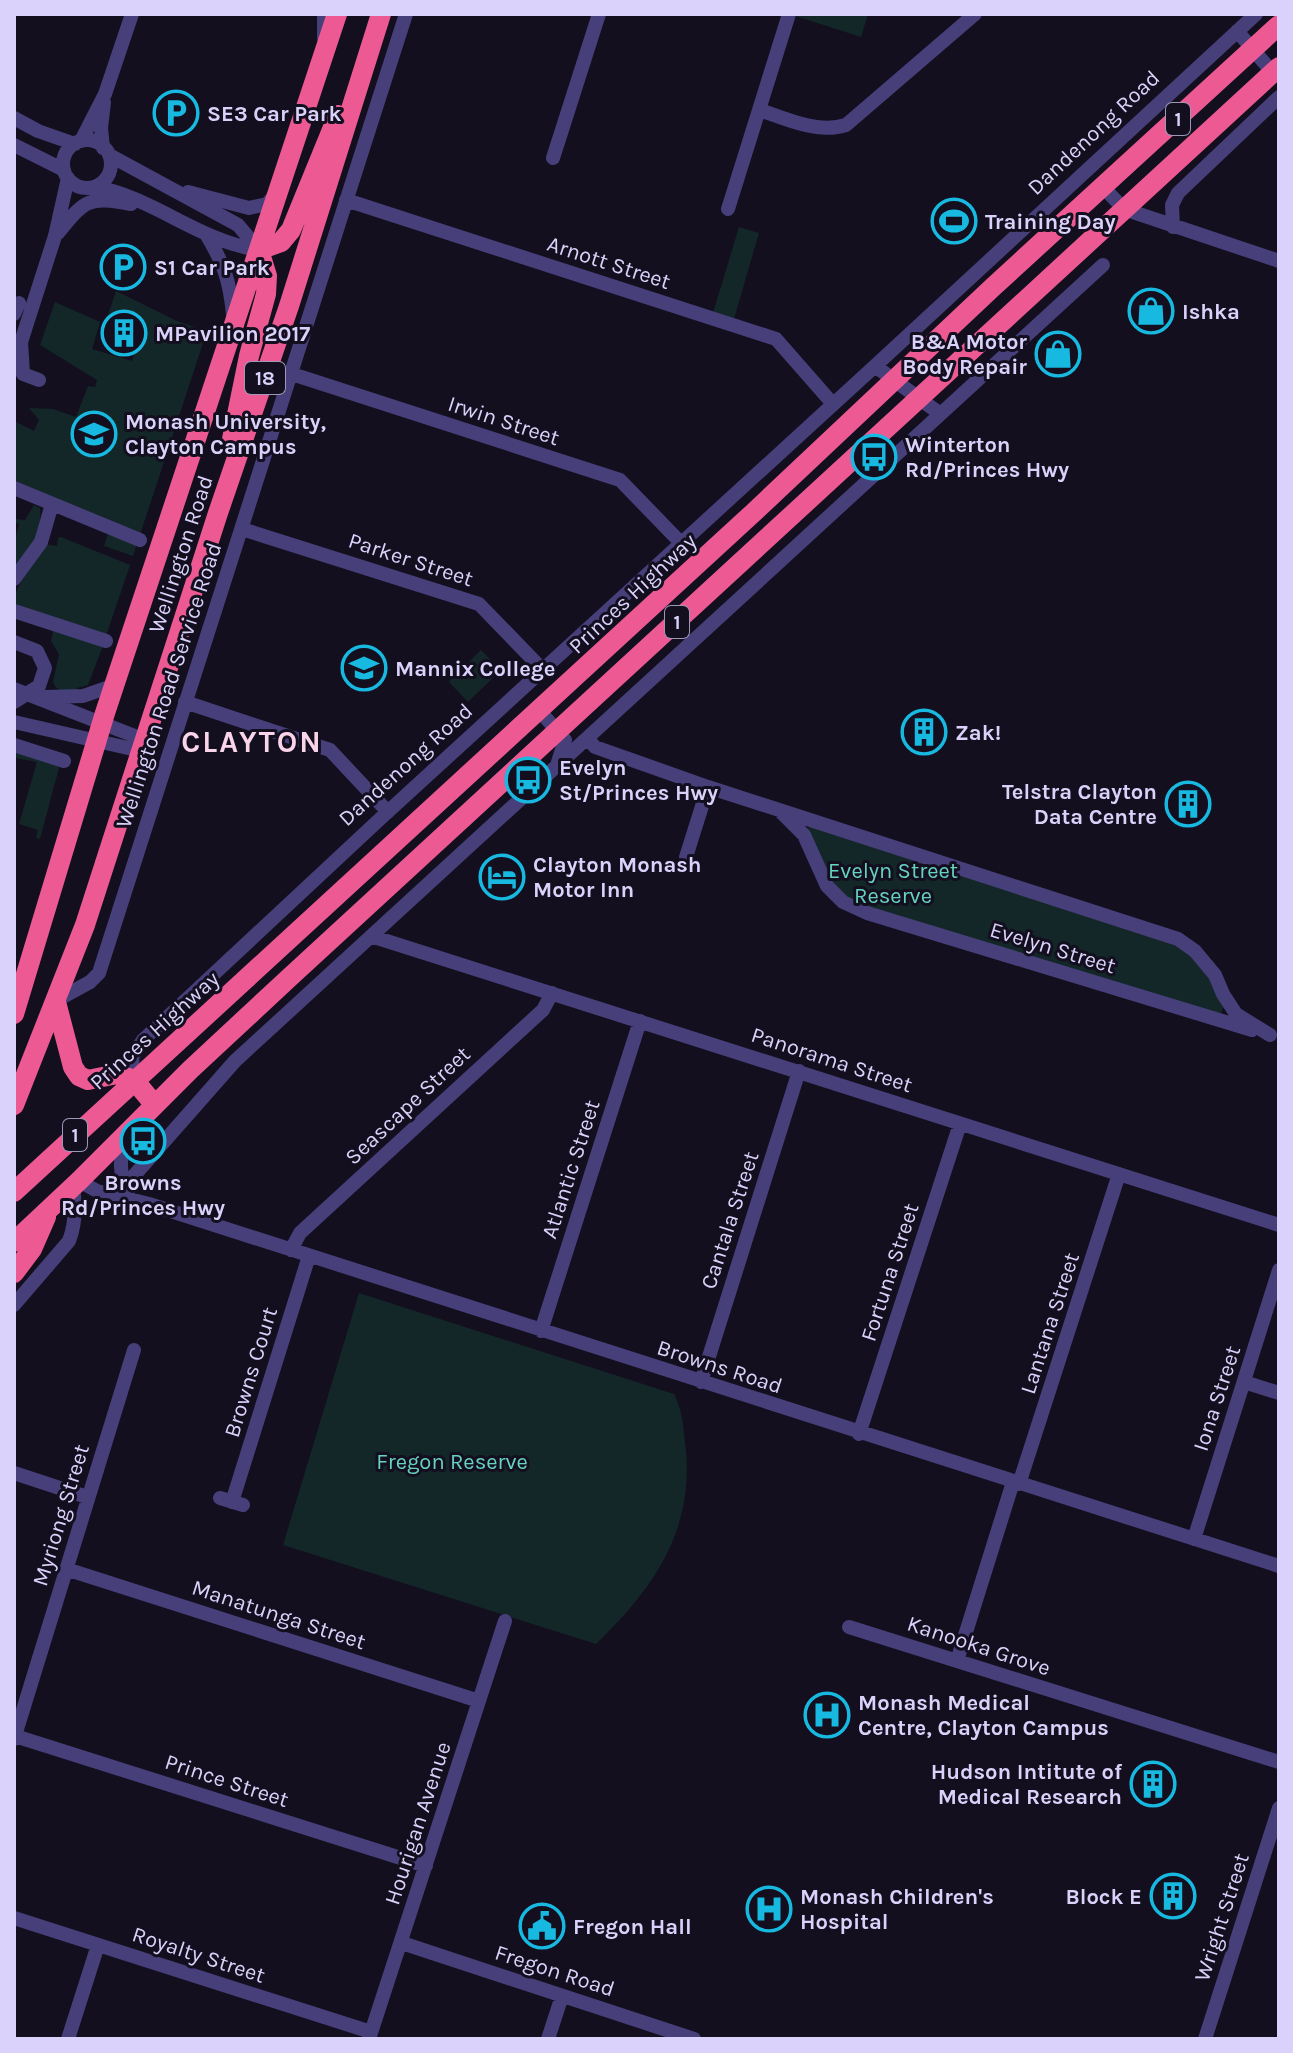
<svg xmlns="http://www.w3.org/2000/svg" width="1293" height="2053" font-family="Karla,sans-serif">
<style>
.green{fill:#132728}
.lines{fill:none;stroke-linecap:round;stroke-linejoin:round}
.minor{stroke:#463f79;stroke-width:14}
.highway{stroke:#ed5a93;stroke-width:20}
.labels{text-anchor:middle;stroke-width:6;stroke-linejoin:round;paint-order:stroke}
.shield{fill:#130f1f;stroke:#9e98b8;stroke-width:2}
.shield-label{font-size:20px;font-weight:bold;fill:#dad2fa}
.poi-label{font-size:22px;font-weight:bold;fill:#dad2fa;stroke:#130f1f;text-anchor:start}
.street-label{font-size:22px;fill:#dad2fa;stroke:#130f1f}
.park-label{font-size:22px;fill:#66d2c1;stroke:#130f1f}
.district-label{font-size:30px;font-weight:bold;letter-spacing:2px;fill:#fad4e9;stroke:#130f1f}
</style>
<rect width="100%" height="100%" fill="#130f1f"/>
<path class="green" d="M789 14H868L861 37Z
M739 227 759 233 734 319 713 313Z
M116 291 177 321 207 331 133 556 104 546 111 525 14 482V421L34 431 39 420 29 408 53 409 76 417 88 386 95 387 97 380 40 345 55 302 100 322 92 349 132 361 145 322 114 311 111 319 108 315Z
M34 505 40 508C43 533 28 553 14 571V544L19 524 15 522 16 519 25 520Z
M61 537 130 565 106 636 14 607C14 580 35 569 43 544L57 546 58 538Z
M54 627 104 643 88 685 77 688 76 692C67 693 56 692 53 682L59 654 51 641Z
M481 650 501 670 468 702 449 682Z
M14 749 60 764 40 839 36 838 38 830 19 824 37 762 16 758Z
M812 824 1189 950 1208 973 1224 1006 1220 1016 879 911C869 907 858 904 849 899 827 885 817 853 807 830Z
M359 1293 674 1394C682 1409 683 1425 685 1442 696 1528 655 1587 596 1644L283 1545Z"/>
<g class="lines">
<path class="minor" d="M324 14V38
M1237 31 1273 73
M760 110C786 119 818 134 846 125L975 14
M14 118 38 131 75 144
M63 164a24 24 0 1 1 48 0a24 24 0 1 1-48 0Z
M81 141 105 94 132 14
M14 145 64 170
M103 148 101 128 104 102
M109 155 238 225 259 250
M553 158 599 14
M95 187C153 197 198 241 259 250
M1103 187 1124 209 1279 261
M188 192 249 208 267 204 276 194
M346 200 776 339 833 404
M728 209 789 14
M1173 227 1172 205 1178 193 1279 97
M58 233C85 200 88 196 131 204
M206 234C224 264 230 281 233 315
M14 314 19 303
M21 342 23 374
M14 353 21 342 55 236 68 178
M875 366 939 413
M23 374 39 380
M292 374 620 480 681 543
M14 488 140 540
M242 529 479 604 543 670
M14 579 41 542 52 504
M14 611 106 641
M14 642 37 651 45 668 39 686 14 702
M14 689 145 740
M44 697 83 696 115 685
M185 702 330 750 388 812
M539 710 565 740 558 762
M14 722 141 751
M588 739 595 747 708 787 1178 939 1195 951 1215 975 1223 994 1236 1014 1270 1035
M14 745 64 761
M781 812 804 835 827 886 843 902 867 913 1252 1030
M686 857 708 787
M371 936 1279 1225
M57 1000 90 982 99 973 406 14
M134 1080 132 1057 143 1040 381 818 875 366 1256 14
M128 1134C121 1154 116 1172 129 1190
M79 1181 97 1191 149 1204 1279 1566
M106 1194H114L124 1187 235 1061 1103 265
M291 1250 300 1233 543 1010 552 993
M14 1305 69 1241C76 1223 76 1206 73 1187
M541 1331 640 1021
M701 1382 799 1071
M1244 1382 1279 1393
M859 1434 960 1124
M14 1473 87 1497
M1019 1484 1119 1174
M220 1498 243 1505
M232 1502 309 1256
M1194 1539 1279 1270
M66 1569 479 1701
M849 1627 1279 1762
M957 1661 1013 1482
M15 1736 426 1866
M14 1739 134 1350
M14 1918 371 2032
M402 1943 694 2039
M68 2039 98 1945
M369 2039 505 1621
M548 2039 562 1996
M1205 2039 1279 1808"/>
<path class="highway" d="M259 250 281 242 291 230 338 115
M231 444 249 356 266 294 267 276 259 250
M56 1002 73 1067 79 1076 88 1080 117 1074 134 1080 154 1104
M14 1014 105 713 337 14
M14 1105 85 925 218 513 289 306 381 14
M14 1192 752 514 993 287 1279 25
M14 1242 79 1181 190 1070 290 977 1279 67
M14 1273 32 1249 46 1217"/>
</g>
<defs>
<g id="parking-ring" transform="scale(2.3)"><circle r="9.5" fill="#130f1f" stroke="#18b9e0" stroke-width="1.5"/><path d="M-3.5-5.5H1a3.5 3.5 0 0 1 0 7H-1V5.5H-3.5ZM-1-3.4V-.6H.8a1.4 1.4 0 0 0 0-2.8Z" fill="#18b9e0"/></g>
<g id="stadium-ring" transform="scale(2.3)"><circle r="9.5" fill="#130f1f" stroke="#18b9e0" stroke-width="1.5"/><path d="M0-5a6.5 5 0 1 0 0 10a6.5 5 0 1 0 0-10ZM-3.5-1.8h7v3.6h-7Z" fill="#18b9e0"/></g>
<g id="shop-ring" transform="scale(2.3)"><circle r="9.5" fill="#130f1f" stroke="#18b9e0" stroke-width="1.5"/><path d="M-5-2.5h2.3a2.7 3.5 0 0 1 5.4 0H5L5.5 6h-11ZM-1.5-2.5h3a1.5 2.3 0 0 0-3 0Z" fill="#18b9e0"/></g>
<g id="building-ring" transform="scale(2.3)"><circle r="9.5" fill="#130f1f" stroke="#18b9e0" stroke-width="1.5"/><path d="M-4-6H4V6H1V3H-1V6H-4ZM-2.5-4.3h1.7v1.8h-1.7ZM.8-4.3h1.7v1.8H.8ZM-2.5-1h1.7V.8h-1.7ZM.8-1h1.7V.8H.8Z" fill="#18b9e0"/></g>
<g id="university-ring" transform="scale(2.3)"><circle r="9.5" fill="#130f1f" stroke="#18b9e0" stroke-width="1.5"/><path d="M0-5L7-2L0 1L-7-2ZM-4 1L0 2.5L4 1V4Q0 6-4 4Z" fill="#18b9e0"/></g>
<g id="bus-ring" transform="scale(2.3)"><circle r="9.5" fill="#130f1f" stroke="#18b9e0" stroke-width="1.5"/><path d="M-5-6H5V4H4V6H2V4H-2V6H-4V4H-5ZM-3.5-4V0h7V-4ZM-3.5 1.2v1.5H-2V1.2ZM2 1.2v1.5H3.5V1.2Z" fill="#18b9e0"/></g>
<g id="hotel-ring" transform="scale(2.3)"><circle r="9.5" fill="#130f1f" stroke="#18b9e0" stroke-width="1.5"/><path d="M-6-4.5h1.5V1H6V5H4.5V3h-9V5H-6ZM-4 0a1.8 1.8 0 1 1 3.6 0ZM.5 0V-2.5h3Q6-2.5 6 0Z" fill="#18b9e0"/></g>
<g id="hospital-ring" transform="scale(2.3)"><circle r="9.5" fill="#130f1f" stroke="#18b9e0" stroke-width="1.5"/><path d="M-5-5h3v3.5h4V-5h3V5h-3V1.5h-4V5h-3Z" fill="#18b9e0"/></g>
<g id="civic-ring" transform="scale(2.3)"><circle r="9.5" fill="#130f1f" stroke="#18b9e0" stroke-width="1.5"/><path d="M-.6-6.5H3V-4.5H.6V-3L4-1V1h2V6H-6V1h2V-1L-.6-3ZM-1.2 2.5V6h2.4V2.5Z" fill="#18b9e0"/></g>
</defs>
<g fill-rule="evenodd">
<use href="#parking-ring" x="176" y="113"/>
<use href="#stadium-ring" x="954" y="221"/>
<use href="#parking-ring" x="123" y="267"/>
<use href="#shop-ring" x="1151" y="311"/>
<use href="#building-ring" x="124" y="333"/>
<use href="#shop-ring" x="1058" y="354"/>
<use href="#university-ring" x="94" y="434"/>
<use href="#bus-ring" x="874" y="457"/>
<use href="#university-ring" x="364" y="668"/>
<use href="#building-ring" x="924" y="732"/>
<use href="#bus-ring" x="528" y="780"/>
<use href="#building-ring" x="1188" y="804"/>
<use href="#hotel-ring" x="502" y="877"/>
<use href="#bus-ring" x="143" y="1141"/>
<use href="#hospital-ring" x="827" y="1715"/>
<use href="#building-ring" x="1153" y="1784"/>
<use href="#building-ring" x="1173" y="1896"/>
<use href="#hospital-ring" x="769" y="1909"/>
<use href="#civic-ring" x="542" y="1926"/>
</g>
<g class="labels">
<g class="shield">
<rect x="1166" y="103" width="24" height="32" rx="6"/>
<rect x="245" y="362" width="40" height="32" rx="6"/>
<rect x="665" y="606" width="24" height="32" rx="6"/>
<rect x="63" y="1119" width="24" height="32" rx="6"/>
</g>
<g class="shield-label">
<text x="1178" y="126">1</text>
<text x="265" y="385">18</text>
<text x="677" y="629">1</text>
<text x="75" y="1142">1</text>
</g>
<g class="poi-label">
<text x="207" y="121">SE3 Car Park</text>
<text x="985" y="229">Training Day</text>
<text x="154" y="275">S1 Car Park</text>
<text x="1182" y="319">Ishka</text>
<text x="155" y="341">MPavilion 2017</text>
<text x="1027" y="349" text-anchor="end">B&amp;A Motor<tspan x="1027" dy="25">Body Repair</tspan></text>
<text x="125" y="429">Monash University,<tspan x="125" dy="25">Clayton Campus</tspan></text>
<text x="905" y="452">Winterton<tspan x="905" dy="25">Rd/Princes Hwy</tspan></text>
<text x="395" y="676">Mannix College</text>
<text x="955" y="740">Zak!</text>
<text x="559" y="775">Evelyn<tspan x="559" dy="25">St/Princes Hwy</tspan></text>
<text x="1157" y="799" text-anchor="end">Telstra Clayton<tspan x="1157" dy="25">Data Centre</tspan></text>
<text x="533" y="872">Clayton Monash<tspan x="533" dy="25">Motor Inn</tspan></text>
<text x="143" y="1190" text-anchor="middle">Browns<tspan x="143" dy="25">Rd/Princes Hwy</tspan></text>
<text x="858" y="1710">Monash Medical<tspan x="858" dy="25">Centre, Clayton Campus</tspan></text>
<text x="1122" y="1779" text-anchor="end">Hudson Intitute of<tspan x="1122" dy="25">Medical Research</tspan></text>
<text x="800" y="1904">Monash Children's<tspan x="800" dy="25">Hospital</tspan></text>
<text x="1142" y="1904" text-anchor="end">Block E</text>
<text x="573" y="1934">Fregon Hall</text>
</g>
<g class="street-label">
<text transform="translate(1093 132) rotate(-43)" y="8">Dandenong Road</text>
<text transform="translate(609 262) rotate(18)" y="8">Arnott Street</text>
<text transform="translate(504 420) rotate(18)" y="8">Irwin Street</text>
<text transform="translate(180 554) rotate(-72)" y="8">Wellington Road</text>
<text transform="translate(411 559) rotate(18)" y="8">Parker Street</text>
<text transform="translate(632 593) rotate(-43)" y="8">Princes Highway</text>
<text transform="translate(168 685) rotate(-72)" y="8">Wellington Road Service Road</text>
<text transform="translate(405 764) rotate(-42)" y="8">Dandenong Road</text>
<text transform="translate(1053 947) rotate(17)" y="8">Evelyn Street</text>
<text transform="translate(154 1030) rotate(-42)" y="8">Princes Highway</text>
<text transform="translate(832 1059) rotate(18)" y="8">Panorama Street</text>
<text transform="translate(407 1105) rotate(-43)" y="8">Seascape Street</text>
<text transform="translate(570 1169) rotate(-72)" y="8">Atlantic Street</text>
<text transform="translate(729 1220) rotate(-72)" y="8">Cantala Street</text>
<text transform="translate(889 1272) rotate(-72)" y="8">Fortuna Street</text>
<text transform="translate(1049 1323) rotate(-72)" y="8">Lantana Street</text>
<text transform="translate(720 1366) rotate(18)" y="8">Browns Road</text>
<text transform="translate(250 1372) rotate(-73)" y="8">Browns Court</text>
<text transform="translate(1216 1398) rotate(-72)" y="8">Iona Street</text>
<text transform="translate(60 1515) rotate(-73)" y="8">Myriong Street</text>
<text transform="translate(279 1614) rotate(18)" y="8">Manatunga Street</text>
<text transform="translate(979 1645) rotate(18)" y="8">Kanooka Grove</text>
<text transform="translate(227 1780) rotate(18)" y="8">Prince Street</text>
<text transform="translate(417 1823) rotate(-72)" y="8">Hourigan Avenue</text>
<text transform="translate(1221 1917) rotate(-72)" y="8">Wright Street</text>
<text transform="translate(199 1954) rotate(18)" y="8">Royalty Street</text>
<text transform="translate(555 1970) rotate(18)" y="8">Fregon Road</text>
</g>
<g class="park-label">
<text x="893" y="878">Evelyn Street<tspan x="893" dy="25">Reserve</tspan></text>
<text x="452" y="1469">Fregon Reserve</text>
</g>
<g class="district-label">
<text x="252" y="752">CLAYTON</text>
</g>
</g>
<rect width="1293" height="2053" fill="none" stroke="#dad2fa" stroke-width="32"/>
</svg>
